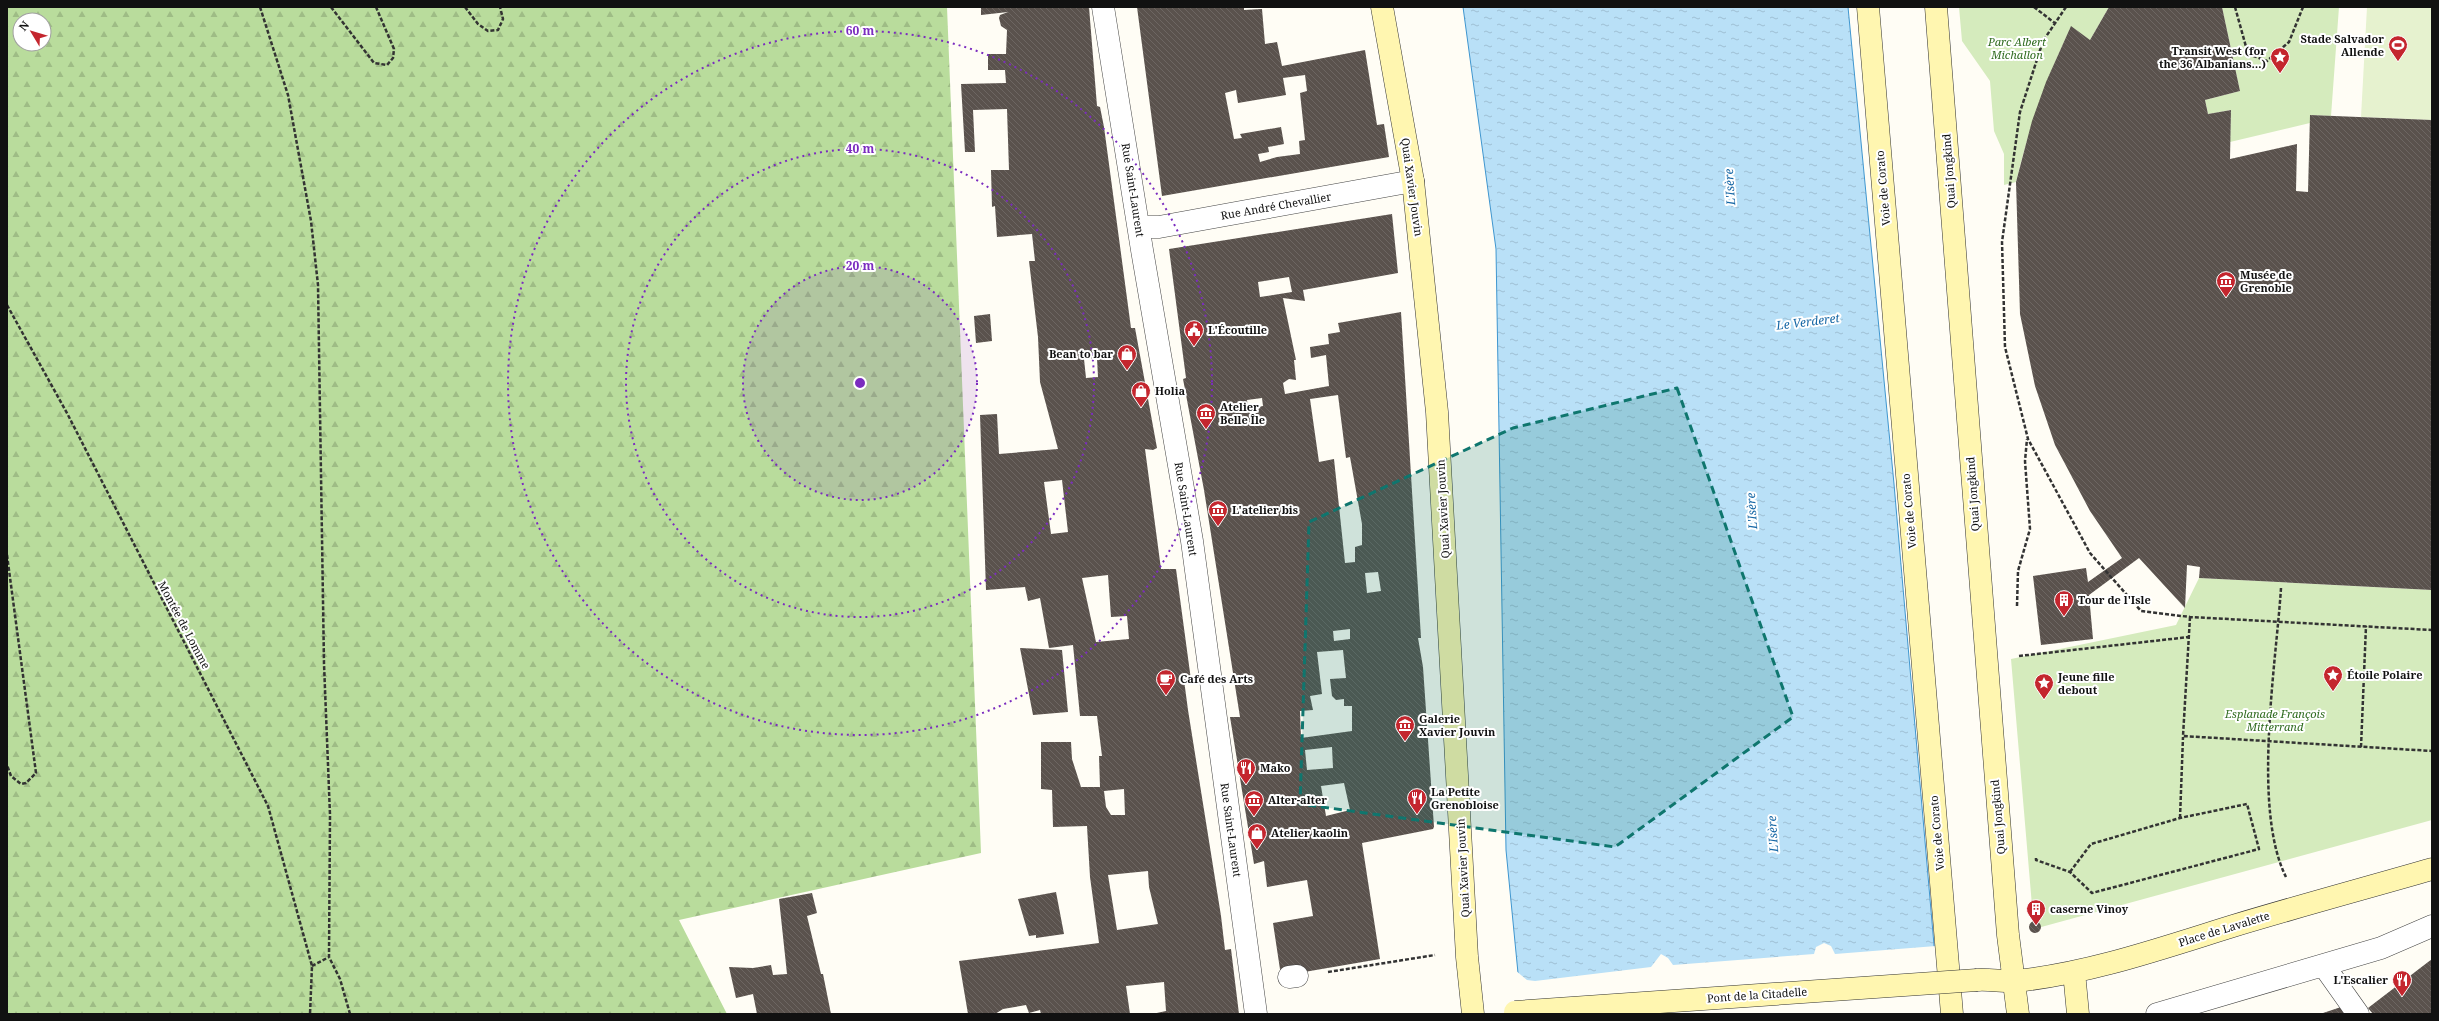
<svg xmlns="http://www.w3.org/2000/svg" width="2439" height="1021" font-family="'Noto Serif',serif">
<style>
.forest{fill:url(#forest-firs);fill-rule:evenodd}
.park{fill:#d5ebbd}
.pitch{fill:#e6f2cf}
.water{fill:url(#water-ripples);stroke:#3f96cf}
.pier{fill:#fffdf5}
.building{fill:url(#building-back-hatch);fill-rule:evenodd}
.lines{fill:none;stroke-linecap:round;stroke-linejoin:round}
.street-casing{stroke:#444;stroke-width:23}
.secondary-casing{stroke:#333;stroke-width:23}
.path{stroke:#333;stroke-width:2.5;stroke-dasharray:4 2;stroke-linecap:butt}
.street{stroke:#fff;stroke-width:22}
.secondary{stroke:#fff6b0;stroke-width:22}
.secondary-bridge-casing{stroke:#333;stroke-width:23;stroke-linecap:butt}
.secondary-bridge{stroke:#fff6b0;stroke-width:22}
.marked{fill:#0f766e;fill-opacity:0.2;stroke:#0f766e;stroke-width:3;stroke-dasharray:8 5;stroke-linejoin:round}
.ring{fill:none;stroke:#7b2cbf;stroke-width:2;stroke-dasharray:2 4}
.labels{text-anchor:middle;stroke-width:4;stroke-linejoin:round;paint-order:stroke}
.poi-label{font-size:11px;font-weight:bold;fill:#111;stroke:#fff;text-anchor:start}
.park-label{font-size:11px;font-style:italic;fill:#2f6b1f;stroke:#fff}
.street-label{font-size:11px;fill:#111;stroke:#fff}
.water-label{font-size:12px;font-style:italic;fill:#1768a6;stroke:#fff}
.centre{fill:#7b2cbf;stroke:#fff;stroke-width:2}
.ring-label{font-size:12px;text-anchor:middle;font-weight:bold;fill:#7b2cbf;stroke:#fff;stroke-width:4;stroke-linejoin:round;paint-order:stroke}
</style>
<defs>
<pattern id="forest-firs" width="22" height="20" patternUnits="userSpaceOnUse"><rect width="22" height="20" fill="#b9dc9c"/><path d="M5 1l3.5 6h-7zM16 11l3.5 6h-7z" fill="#9ebc85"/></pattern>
<pattern id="water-ripples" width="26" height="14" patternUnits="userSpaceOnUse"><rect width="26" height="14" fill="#b9e0f7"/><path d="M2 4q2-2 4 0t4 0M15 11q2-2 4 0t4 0" fill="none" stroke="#9ebfd3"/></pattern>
<pattern id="building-back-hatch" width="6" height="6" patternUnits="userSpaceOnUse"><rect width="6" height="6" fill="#5a524d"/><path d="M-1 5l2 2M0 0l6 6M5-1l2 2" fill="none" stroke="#6d6662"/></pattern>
</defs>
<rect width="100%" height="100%" fill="#fffdf5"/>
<path class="forest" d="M7 7H947L981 853 679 920 727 1014H7ZM20 20H44V44H20Z"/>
<path class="park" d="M1959 7H2109L2090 40 2071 27C2047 77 2029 127 2016 182L2004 185V154L1994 131 1990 81 1962 41Z
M2222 7H2339L2331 116 2311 115 2310 123 2230 142 2231 110 2208 114 2205 100 2240 91Z
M2199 578 2432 590V820L2034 929 2011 659 2176 625Z"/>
<path class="pitch" d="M2367 7H2432V120L2361 117Z"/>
<path class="water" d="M1463 7H1848L1894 484 1940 1014H1522L1506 850 1496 249Z"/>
<path class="pier" d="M1824 943 1831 946 1835 954 1936 946 1942 1014H1520L1515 970 1527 980 1535 981 1651 967 1661 954 1668 958 1673 965 1814 954 1816 947Z"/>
<path class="building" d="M981 7H1089L1097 106 1100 107 1104 127 1131 328H1135L1157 448 1153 450 1145 449 1161 569H1176L1191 680H1184L1188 710 1221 916 1225 950 1231 949 1239 1014H1152L1166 1011 1164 982 1126 986 1130 1014H1041L1040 1010 1029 1013 1026 1005 1003 1009 995 1014H968L959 961 1099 943 1090 877 1087 826 1053 827 1052 790 1041 789V742H1071L1072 759 1081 787H1100L1099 756H1102L1097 716H1080L1073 645 1049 648 1040 598 1028 601 1025 587 986 590 980 415 997 414 999 454 1058 449 1040 382 1038 337 1029 261H1035L1032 234 997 237 995 206 992 207 991 170H1009L1007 109 973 110 975 152H965L961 84 1006 83 1005 70H988V54H1006L1007 30 1001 26 999 18 1000 15 1008 12 981 15ZM1097 358 1098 377 1086 378 1084 359ZM1062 480 1068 532 1051 534 1044 482ZM1108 575 1111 617 1127 616 1129 639 1096 642 1082 578ZM1124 789 1125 815H1111L1106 807 1104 791ZM1148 871 1149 887 1158 924 1117 930 1108 875Z
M1137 7H1244V10L1262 9 1265 44 1277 42 1282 66 1365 50 1377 125 1384 124 1389 157 1162 196ZM1305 75 1307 91 1300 93 1305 140 1299 141 1300 154 1277 157 1260 162 1258 154 1269 152 1268 147 1284 144 1281 127 1240 134 1242 138 1234 139 1225 93 1236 90 1238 103 1286 95 1283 78Z
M2109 7H2222L2240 91 2205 100 2208 114 2231 110 2230 159 2297 144 2296 191 2308 192 2310 115 2432 120V590L2199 578 2200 567 2187 565 2185 608 2139 558 2089 595 2093 639 2041 645 2033 576 2086 568 2088 582 2122 558 2090 511 2055 445 2035 386 2020 314 2016 182 2032 121 2046 82 2071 26 2090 40Z
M1392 214 1398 273 1303 290 1305 301 1283 298 1296 360H1294L1296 380 1289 379 1283 383 1285 394 1329 386 1326 355 1311 358 1310 347 1329 344 1328 334 1340 332 1338 323 1401 312 1421 638H1418L1423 667 1434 827 1433 829 1362 843 1380 959 1281 976 1273 923 1313 916 1307 880 1267 887 1264 861 1254 864 1230 717H1240L1204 490 1183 379 1186 378 1169 249ZM1289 277 1292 292 1260 297 1258 282ZM1338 395 1346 458 1350 457 1362 524V545L1355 547V562L1345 563 1334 459 1319 462 1310 399ZM1262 398 1263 406 1248 409 1247 400ZM1378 572 1381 591 1367 593 1365 573ZM1350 629V639L1334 641 1333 631ZM1343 650 1346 678 1330 679 1332 696 1336 700 1344 699V706H1352V731L1301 738 1300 711 1313 710 1310 696 1322 694 1317 652ZM1332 747 1333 768 1307 770 1305 750ZM1344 783 1350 810 1326 816 1321 786Z
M990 314 992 341 976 343 974 316Z
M1020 648 1062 650 1068 712 1033 715Z
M1056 892 1064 934 1036 938V935L1029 936 1018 899Z
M812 893 817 913 807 916 821 974H823L831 1014H757L753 994 736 998 729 967 753 968 771 965 773 975 787 974 779 899Z
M2029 927a6 6 0 1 1 12 0a6 6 0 1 1-12 0Z
M2432 959V1014H2373L2368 1008Z
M2341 1007 2345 1014H2320Z"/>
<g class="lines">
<g class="street-casing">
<path id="street" d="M1103 7 1142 250 1192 541 1256 1014
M1140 227H1159L1413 181
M2324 966 2358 1014
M1289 977 1297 976
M2157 1014 2381 948 2432 926"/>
</g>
<g class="secondary-casing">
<path id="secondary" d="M1382 7 1413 181 1437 412 1467 957 1473 1014
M1868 7 1952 1014
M1936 7 2008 935 2018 1014
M2074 972 2078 1014
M1977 980C1989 979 2005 982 2016 981 2091 973 2162 948 2233 926 2299 906 2366 888 2432 869"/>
</g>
<path class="path" d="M260 7 288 95 311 221 318 285 324 664 330 815 329 957 340 979 350 1014
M331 7 374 63 387 65 393 58 394 49 376 7
M465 7 478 24 488 31 498 30 503 19 500 7
M2034 7 2056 24
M2066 7 2043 41 2020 112 2002 242 2005 347 2028 439 2090 553 2141 611 2190 617 2432 630
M2235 7 2248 54 2267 61 2289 42 2303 7
M7 305 68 415 268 806 312 966 310 1014
M7 555 36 773 26 783 21 784 11 776 7 765
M2281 588C2276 665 2252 809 2286 877
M2017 606 2018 571 2030 529 2025 461 2027 439
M2190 617 2183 736 2432 751
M2019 656 2189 637
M2361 747 2366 626
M2180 818 2183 737
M2036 858V860L2070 872 2092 893 2259 849 2247 804 2180 818 2091 844 2070 872
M312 966 329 957
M1328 972 1435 955"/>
<use href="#street" class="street"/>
<use href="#secondary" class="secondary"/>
<g class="secondary-bridge-casing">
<path id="secondary-bridge" d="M1515 1012 1977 980"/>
</g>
<use href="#secondary-bridge" class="secondary-bridge"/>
</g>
<path class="marked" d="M1677 388 1793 717 1615 847 1300 804 1309 522 1513 428Z"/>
<circle cx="860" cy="383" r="117" fill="#7b2cbf" fill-opacity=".12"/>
<g class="ring">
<circle cx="860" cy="383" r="117"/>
<circle cx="860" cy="383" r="234"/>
<circle cx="860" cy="383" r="352"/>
</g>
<defs>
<g id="stadium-pin" transform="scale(1)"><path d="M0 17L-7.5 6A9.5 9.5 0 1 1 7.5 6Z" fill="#c4262e" stroke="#fff"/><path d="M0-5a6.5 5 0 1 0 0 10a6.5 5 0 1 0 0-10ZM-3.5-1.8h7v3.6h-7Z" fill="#fff"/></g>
<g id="sight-pin" transform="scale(1)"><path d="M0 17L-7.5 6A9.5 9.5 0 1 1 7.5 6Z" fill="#c4262e" stroke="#fff"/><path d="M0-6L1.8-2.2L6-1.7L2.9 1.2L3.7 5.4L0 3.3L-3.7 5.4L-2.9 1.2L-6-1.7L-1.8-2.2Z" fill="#fff"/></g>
<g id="museum-pin" transform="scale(1)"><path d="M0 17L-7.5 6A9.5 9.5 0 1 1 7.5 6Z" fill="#c4262e" stroke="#fff"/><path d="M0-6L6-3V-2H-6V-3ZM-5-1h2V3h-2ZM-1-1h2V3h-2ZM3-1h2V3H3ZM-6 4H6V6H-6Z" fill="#fff"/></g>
<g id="civic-pin" transform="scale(1)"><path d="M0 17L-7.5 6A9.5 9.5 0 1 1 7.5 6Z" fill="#c4262e" stroke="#fff"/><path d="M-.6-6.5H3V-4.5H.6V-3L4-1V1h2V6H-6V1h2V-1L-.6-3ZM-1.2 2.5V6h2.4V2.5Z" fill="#fff"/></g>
<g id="shop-pin" transform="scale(1)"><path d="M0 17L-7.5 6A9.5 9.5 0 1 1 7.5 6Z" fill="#c4262e" stroke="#fff"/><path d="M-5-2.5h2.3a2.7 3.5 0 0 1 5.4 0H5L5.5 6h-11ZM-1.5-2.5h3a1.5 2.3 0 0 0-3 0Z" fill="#fff"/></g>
<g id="building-pin" transform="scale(1)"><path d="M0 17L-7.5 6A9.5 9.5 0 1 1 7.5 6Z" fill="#c4262e" stroke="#fff"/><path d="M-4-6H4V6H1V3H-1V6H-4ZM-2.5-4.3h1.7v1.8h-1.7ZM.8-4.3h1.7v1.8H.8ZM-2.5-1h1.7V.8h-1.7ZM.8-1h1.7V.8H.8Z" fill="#fff"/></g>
<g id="cafe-pin" transform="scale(1)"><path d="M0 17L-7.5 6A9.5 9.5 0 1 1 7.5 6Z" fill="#c4262e" stroke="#fff"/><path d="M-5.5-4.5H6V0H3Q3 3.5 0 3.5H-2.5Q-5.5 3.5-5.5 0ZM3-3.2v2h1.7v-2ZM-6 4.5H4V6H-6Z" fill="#fff"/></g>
<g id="restaurant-pin" transform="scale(1)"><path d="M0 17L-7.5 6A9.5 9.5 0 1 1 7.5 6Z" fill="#c4262e" stroke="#fff"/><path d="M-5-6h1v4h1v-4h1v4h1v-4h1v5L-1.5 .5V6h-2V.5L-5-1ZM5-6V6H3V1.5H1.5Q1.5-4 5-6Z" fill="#fff"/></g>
</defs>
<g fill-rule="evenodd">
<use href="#stadium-pin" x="2398" y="45"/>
<use href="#sight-pin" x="2280" y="57"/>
<use href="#museum-pin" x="2226" y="281"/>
<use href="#civic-pin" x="1194" y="330"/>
<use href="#shop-pin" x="1127" y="354"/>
<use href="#shop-pin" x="1141" y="391"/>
<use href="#museum-pin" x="1206" y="413"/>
<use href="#museum-pin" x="1218" y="510"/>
<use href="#building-pin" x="2064" y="600"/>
<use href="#sight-pin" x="2333" y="675"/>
<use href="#cafe-pin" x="1166" y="679"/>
<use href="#sight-pin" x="2044" y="683"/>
<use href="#museum-pin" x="1405" y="725"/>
<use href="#restaurant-pin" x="1246" y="768"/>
<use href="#restaurant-pin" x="1417" y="798"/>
<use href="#museum-pin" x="1254" y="800"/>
<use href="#shop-pin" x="1257" y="833"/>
<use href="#building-pin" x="2036" y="909"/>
<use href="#restaurant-pin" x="2402" y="980"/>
</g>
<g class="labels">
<g class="poi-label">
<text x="2384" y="43" text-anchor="end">Stade Salvador<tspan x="2384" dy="13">Allende</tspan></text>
<text x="2266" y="55" text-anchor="end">Transit West (for<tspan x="2266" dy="13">the 36 Albanians…)</tspan></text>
<text x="2240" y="279">Musée de<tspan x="2240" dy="13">Grenoble</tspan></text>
<text x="1208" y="334">L'Écoutille</text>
<text x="1113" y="358" text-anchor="end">Bean to bar</text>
<text x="1155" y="395">Holia</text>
<text x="1220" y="411">Atelier<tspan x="1220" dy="13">Belle Île</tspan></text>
<text x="1232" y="514">L'atelier bis</text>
<text x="2078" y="604">Tour de l'Isle</text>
<text x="2347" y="679">Étoile Polaire</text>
<text x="2058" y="681">Jeune fille<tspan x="2058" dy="13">debout</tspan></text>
<text x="1180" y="683">Café des Arts</text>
<text x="1419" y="723">Galerie<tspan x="1419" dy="13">Xavier Jouvin</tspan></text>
<text x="1260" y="772">Mako</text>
<text x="1431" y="796">La Petite<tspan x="1431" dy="13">Grenobloise</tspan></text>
<text x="1268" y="804">Alter-alter</text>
<text x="1271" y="837">Atelier kaolin</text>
<text x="2050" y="913">caserne Vinoy</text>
<text x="2388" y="984" text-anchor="end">L'Escalier</text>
</g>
<g class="park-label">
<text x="2017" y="46">Parc Albert<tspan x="2017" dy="13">Michallon</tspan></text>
<text x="2275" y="718">Esplanade François<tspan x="2275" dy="13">Mitterrand</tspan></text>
</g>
<g class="street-label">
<text transform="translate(1949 171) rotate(-94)" y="4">Quai Jongkind</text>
<text transform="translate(1412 187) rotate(82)" y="4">Quai Xavier Jouvin</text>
<text transform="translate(1883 188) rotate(-95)" y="4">Voie de Corato</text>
<text transform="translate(1133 190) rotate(81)" y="4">Rue Saint-Laurent</text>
<text transform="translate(1276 206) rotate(-10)" y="4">Rue André Chevallier</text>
<text transform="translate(1973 494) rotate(-94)" y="4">Quai Jongkind</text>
<text transform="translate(1186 509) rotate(81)" y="4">Rue Saint-Laurent</text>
<text transform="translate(1443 509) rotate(-93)" y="4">Quai Xavier Jouvin</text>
<text transform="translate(1909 511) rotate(-95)" y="4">Voie de Corato</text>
<text transform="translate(184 625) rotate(62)" y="4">Montée de Lomme</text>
<text transform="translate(1998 817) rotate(-95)" y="4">Quai Jongkind</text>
<text transform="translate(1231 830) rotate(82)" y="4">Rue Saint-Laurent</text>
<text transform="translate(1937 833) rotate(-95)" y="4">Voie de Corato</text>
<text transform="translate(1463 868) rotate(-93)" y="4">Quai Xavier Jouvin</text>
<text transform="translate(2224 929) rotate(-17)" y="4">Place de Lavalette</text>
<text transform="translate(1757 995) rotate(-4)" y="4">Pont de la Citadelle</text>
</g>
<g class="water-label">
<text transform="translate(1730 187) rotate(-94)" y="4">L'Isère</text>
<text transform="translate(1808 322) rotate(-7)" y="4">Le Verderet</text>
<text transform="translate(1752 511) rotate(-94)" y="4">L'Isère</text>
<text transform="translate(1773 834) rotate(-94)" y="4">L'Isère</text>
</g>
</g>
<circle cx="860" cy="383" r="6" class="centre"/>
<g class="ring-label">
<text x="860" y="35">60 m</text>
<text x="860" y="153">40 m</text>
<text x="860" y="270">20 m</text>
</g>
<rect width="2439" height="1021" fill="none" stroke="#111111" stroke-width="16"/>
<g transform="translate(32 32) rotate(308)"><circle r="19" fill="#ffffff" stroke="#a0a0a0"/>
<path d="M0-3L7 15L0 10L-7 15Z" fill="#c4262e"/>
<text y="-6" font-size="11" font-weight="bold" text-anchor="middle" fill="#111111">N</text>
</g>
</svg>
